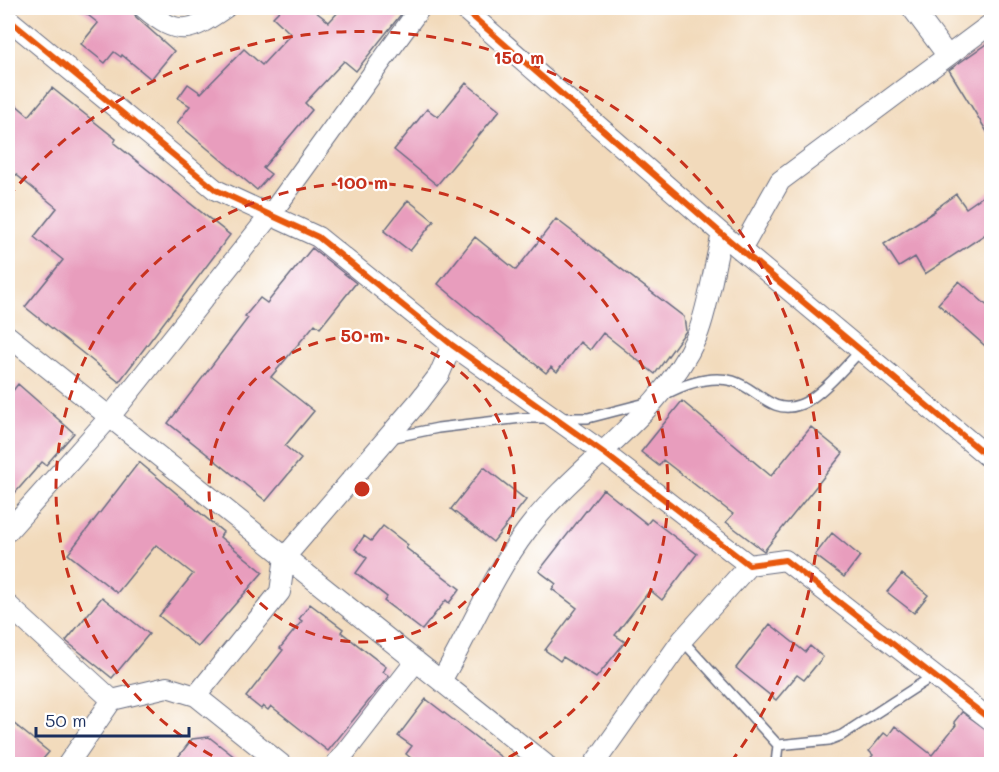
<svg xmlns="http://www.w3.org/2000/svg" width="999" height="772" font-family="Mali,sans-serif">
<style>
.building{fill:#e89dbd}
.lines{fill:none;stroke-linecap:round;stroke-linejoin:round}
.service-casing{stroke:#666b7f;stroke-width:12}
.minor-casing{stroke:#666b7f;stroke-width:22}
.service{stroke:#fff;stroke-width:9}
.minor{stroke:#fff;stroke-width:20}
.cycleway-casing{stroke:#fff;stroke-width:10}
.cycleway{stroke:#e8590c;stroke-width:6}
.ring{fill:none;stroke:#c8321e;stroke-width:3;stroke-dasharray:10 8}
.centre{fill:#c8321e;stroke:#fff;stroke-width:3}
.ring-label{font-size:18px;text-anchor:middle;font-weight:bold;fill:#c8321e;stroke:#fff;stroke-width:4.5;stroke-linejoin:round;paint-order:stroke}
</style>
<rect width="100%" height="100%" fill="#fff"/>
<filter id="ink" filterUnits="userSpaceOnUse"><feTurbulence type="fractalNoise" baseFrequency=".0167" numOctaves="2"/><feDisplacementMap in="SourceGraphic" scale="12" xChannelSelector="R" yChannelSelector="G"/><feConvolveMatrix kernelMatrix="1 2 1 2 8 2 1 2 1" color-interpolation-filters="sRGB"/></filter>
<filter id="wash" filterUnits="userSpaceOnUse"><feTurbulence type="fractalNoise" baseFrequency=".008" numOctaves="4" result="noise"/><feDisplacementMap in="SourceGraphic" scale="24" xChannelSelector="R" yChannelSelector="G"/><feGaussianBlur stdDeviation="1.35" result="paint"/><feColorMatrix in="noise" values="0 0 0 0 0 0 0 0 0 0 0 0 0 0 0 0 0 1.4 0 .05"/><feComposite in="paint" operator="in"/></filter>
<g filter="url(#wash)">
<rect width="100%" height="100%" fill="#f2dabb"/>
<g id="blocks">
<path class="building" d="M79 8H132L136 17 174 51 151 79 122 55 121 57 114 52 105 63 81 44 98 23Z
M282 8H311L329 22 342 8H406L356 71 344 61 305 103 312 110 263 168 271 174 257 190 177 123 190 106 178 98 188 84 201 93 244 49 262 65 291 34 273 17Z
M992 40V140L949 70Z
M466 83 500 110 437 185 394 150 427 109 438 117Z
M52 88 116 139 114 143 230 235 119 382 25 307 63 260 34 237 57 208 8 168V98L29 116Z
M992 190V230L925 274 915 257 899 267 884 244 935 211 934 210 956 194 966 208Z
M408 200 434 221 410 251 384 231Z
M556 219 684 317 686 331 655 374 603 333 590 350 580 342 557 372 551 367 546 373 438 284 475 237 516 270Z
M312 248 356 283 320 328 315 324 271 377 314 411 285 446 301 459 266 501 168 423 248 318 245 316 260 298 267 303Z
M959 281 992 310V352L938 304Z
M18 384 74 433 46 465 42 462 8 501V397Z
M682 401 771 476 811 427 843 453 764 551 726 522 733 514 663 460 659 466 641 452Z
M139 462 223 532 220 537 263 572 198 647 159 616 193 574 156 545 117 593 68 554Z
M484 467 526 500 493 542 451 509Z
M603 489 647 524 651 519 697 554 662 600 650 590 615 635 625 642 596 678 563 657 560 661 545 650 577 608 552 589 556 584 539 571Z
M383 526 408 545 406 548 460 589 449 603 446 600 422 630 384 601 387 597 356 573 367 558 355 549 364 536 371 541Z
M832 533 860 556 844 577 815 555Z
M902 574 928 595 914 613 887 592Z
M102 597 149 634 112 678 66 641Z
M310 604 343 629 341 632 386 667 383 672 389 676 328 751 271 706 268 710 263 706 261 709 246 697 283 650 280 648 302 621 299 619Z
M770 624 805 652 810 646 823 657 804 680 797 675 776 700 736 668Z
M426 699 473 735 511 765H419L406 754 412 746 398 736Z
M962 712 992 733V754L983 765H865L873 755 869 751 884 733 888 736 895 726 932 755 956 725 954 722Z
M8 719 49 752 38 765H8Z
M209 737 245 765H172L192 739Z"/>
</g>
</g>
<g filter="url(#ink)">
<use href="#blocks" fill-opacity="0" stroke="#666b7f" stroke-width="1.5"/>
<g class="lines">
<g class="service-casing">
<path id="service" d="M666 394C685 384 711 375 733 381 757 388 771 415 799 405 818 399 847 365 861 350
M390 438 438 428 521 418H588L646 403
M682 640 778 745 776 764
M778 745 829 740 842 735 933 676"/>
</g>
<g class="minor-casing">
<path id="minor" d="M144 8C179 38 190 32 225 8
M463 8 722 234 992 460
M912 8 947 55
M8 19 216 190 318 237 452 345 604 453 749 565 785 560 992 721
M741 250 780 181 992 23
M8 336 545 764
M8 531 108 419 271 214 420 8
M8 605 112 700 167 687 196 696 281 764
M441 681C470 632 492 576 527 530 578 462 661 417 697 336 709 306 714 265 722 234
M196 696 280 592 285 557 419 401 439 375 452 345
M68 764 112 700
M336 764 416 661
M594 764 682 640 749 565"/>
</g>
<use href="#service" class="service"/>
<use href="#minor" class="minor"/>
<g class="cycleway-casing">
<path id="cycleway" d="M463 8 722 234 992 460
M8 19 216 190 318 237 452 345 604 453 749 565 785 560 992 721"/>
</g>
<use href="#cycleway" class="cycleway"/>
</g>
</g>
<g class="ring">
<circle cx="362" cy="489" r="153"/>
<path d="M228 764A306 306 0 1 1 496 764"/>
<path d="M8 197A459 459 0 0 1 731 762"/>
</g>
<circle cx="362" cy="489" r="9" class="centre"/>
<g class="ring-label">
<text x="519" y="64">150 m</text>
<text x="362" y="189">100 m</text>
<text x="362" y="342">50 m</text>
</g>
<rect width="999" height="772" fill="none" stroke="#fff" stroke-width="30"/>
<path d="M36 727v9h153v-9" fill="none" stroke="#1b2f5e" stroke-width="3"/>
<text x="45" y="727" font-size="18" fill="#1b2f5e" stroke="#ffffff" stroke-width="4.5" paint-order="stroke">50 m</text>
</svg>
